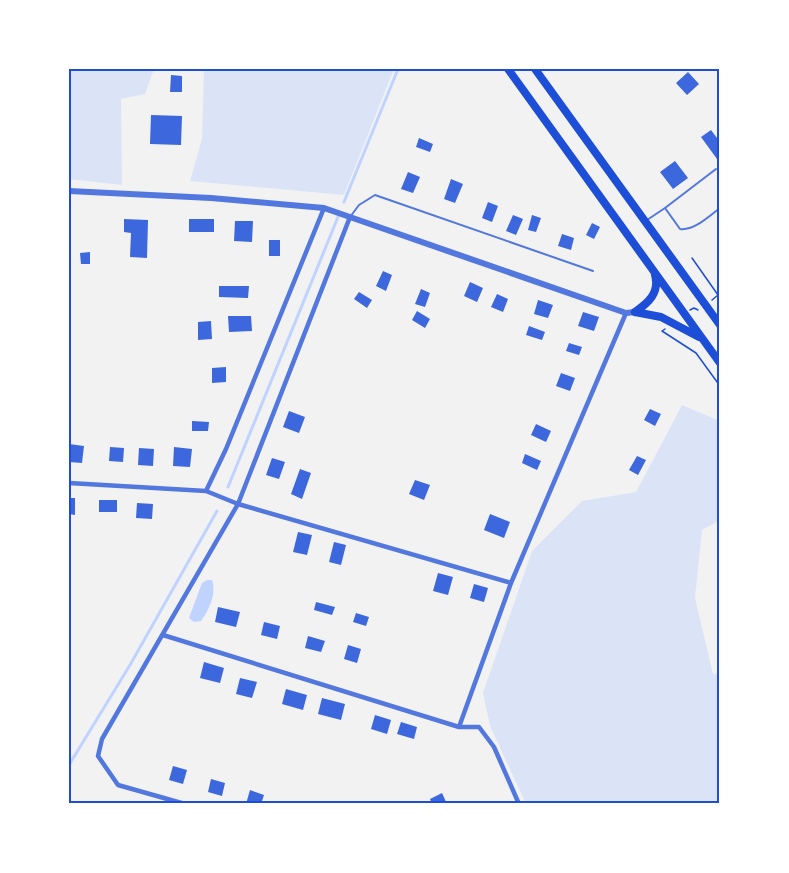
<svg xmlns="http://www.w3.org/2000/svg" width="789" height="873" font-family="Barlow,sans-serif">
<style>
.green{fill:#dbe4f7}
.water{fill:#bfd3fe}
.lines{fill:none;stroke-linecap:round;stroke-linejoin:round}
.stream{stroke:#bfd3fe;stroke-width:3}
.building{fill:#3d67dc}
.path{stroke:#1d4ed8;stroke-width:1.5}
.service{stroke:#5277de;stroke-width:2}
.minor{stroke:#5277de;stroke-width:4.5}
.tertiary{stroke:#5277de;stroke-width:6}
.trunk{stroke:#1d4ed8;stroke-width:8}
.neatline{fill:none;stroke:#1d4ed8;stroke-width:2}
</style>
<rect width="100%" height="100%" fill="#f2f2f2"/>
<path class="green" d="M69 69H154L145 94 121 99 122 185 69 179Z
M204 69H394L344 195 190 181 202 139Z
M682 405 720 421V520L702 530 695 598 713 674H720V804H526L490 726 483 693 532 551 582 501 636 492Z"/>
<path class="water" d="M207 580H212C217 593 209 610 201 621L194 622 189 618 202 583Z"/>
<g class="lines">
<path class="stream" d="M344 202 398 69
M228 487 338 217
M69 765 130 665 217 511"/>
</g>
<path class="building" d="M688 72 699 84 687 95 676 83Z
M171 75 182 76V92H170Z
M151 115 182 116 181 145 150 144Z
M711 130 720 142V157L717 159 701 137Z
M419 138 433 144 430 152 416 147Z
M675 161 688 178 673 189 660 172Z
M408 172 420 177 413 193 401 189Z
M451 179 463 184 455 203 444 199Z
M488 202 498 206 492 222 482 218Z
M513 215 523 219 516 235 506 231Z
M532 215 541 218 536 232 528 230Z
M124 219 148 220 147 258 130 257 131 233 124 232Z
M189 219H214V232H189Z
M235 221H253L252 242 234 241Z
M592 223 600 227 594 239 586 235Z
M562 234 574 238 571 250 558 246Z
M269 240H280V256H269Z
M90 252V264H81L80 253Z
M383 271 392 275 386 291 376 286Z
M470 282 483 288 477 302 464 296Z
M219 286H249L248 298 219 297Z
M421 289 430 293 425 307 415 304Z
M359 292 372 300 367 308 354 299Z
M497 294 508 299 503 312 491 307Z
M538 300 553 305 548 318 534 314Z
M417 311 430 319 425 328 412 320Z
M583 312 599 317 594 331 578 326Z
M228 316H251L252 331 229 332Z
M211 321 212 339 198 340V322Z
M529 326 545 332 542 340 526 335Z
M569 343 582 347 579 355 566 351Z
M226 367V382L212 383V368Z
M561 373 575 378 570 391 556 386Z
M650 409 661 414 655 426 644 420Z
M289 411 305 417 299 433 283 427Z
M192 421 209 422 208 431H192Z
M536 424 551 431 546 442 531 435Z
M69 444 84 446 82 463 69 462Z
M110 447 124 448 123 462 109 461Z
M174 447 192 449 190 467 173 466Z
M139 448 154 449 153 466 138 465Z
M525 454 541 461 537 470 522 463Z
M637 456 646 460 638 475 629 470Z
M272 458 285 462 279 479 266 475Z
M300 469 311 473 302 499 291 494Z
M415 480 430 485 424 500 409 494Z
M69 498H75V515L69 514Z
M99 500H117V512H99Z
M137 503 153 504 152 519 136 518Z
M490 514 510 522 504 538 484 530Z
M298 532 312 535 307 555 293 552Z
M334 542 346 545 341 565 329 562Z
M438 573 453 577 448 595 433 591Z
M474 584 488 588 484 602 470 598Z
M316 602 335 607 332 615 314 610Z
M218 607 240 612 236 627 215 622Z
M356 613 369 617 366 626 353 622Z
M264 622 280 626 277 639 261 635Z
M308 636 325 641 321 652 305 648Z
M348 645 361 649 357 663 344 659Z
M204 662 224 668 220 683 200 678Z
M240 678 257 682 252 698 236 694Z
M286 689 307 695 303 710 282 704Z
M322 698 345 704 341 720 318 714Z
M375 715 391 720 387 734 371 729Z
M401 722 417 727 414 739 397 734Z
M173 766 187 770 183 784 169 780Z
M211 779 225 783 222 796 208 792Z
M250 790 264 795 261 804H246Z
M442 793 447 804H432L430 799Z"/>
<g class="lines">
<path class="path" d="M692 258 718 295 712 300
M690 310 694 308 698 310
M665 329 662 331 696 353 720 386"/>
<path class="service" d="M716 169 665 208 680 229C694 231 709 216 720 208
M350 217 359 205 375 195 593 271
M647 220 665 208"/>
<path class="minor" d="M69 483 206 491 238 504 511 583
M206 491 226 449 324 208
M163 635 459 727
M185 804 118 785 98 756 102 739 238 504 350 217
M519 804 494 747 479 727H459L511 583 626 313"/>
<path class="tertiary" d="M69 191 211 198 324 208 626 313 635 312"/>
<path class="trunk" d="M508 69 720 363
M535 69 720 325
M635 312 661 317 699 337
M635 312C648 303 660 293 655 275"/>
</g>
<rect width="789" height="873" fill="none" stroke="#ffffff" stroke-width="141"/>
<rect x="70" y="70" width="648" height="732" class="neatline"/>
</svg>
